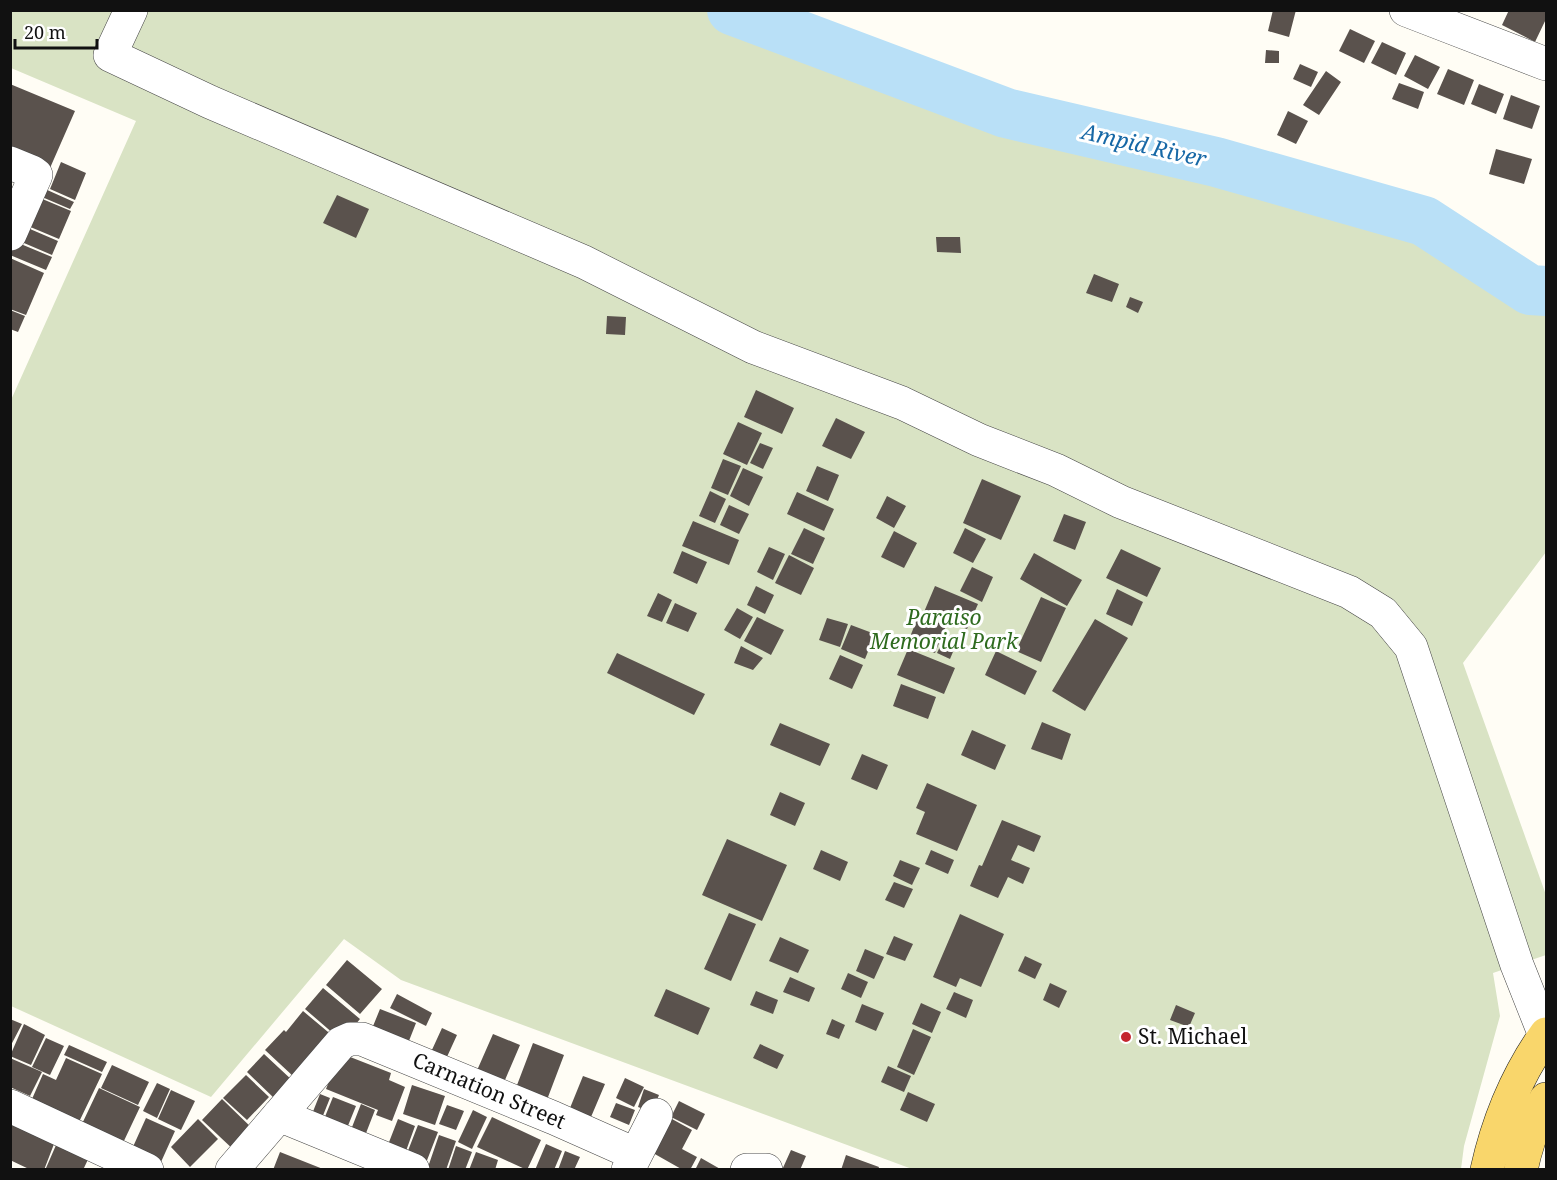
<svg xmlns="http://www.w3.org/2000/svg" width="1557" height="1180" font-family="'Noto Serif',serif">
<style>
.cemetery{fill:#d9e3c4}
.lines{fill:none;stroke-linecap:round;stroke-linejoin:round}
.river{stroke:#b9e0f7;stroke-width:50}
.building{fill:#5a524d}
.minor-casing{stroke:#444;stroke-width:34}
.major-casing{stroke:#222;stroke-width:34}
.minor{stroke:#fff;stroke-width:33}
.major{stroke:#f9d66b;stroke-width:33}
.poi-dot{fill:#c4262e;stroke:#fff;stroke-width:2}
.labels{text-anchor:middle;stroke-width:6;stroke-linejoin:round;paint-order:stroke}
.park-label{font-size:21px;font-style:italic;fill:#2f6b1f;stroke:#fff}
.poi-label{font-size:21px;fill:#111;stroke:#fff;text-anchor:start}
.street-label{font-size:21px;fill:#111;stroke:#fff}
.water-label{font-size:22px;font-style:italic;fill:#1768a6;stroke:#fff}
</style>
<rect width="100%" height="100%" fill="#fffdf5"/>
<path class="cemetery" d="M11 11H732L1006 113 1216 162 1424 221 1530 289 1546 291V552L1463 663 1546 895V955L1493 973 1500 1016 1464 1146 1461 1169H912L401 980 344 939 211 1097 11 1006V400L136 121 11 68Z"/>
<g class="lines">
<path class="river" d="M732 10 1006 113 1216 162 1424 221 1530 290 1546 291"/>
</g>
<path class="building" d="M1273 10H1296L1289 37 1268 31Z
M1509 10H1546V19L1535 42 1502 25Z
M1350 29 1375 41 1364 63 1339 51Z
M1382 42 1406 53 1396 75 1371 63Z
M1266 50 1279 51V63H1265Z
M1415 55 1440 67 1428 89 1404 76Z
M1300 64 1318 72 1311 87 1293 79Z
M1448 69 1474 80 1464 105 1437 94Z
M1326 71 1341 82 1319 115 1303 105Z
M1399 83 1424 92 1418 109 1392 99Z
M10 84 75 111 50 168 10 152Z
M1479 84 1504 94 1496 114 1471 104Z
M1511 95 1540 106 1532 129 1503 119Z
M1288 111 1308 121 1296 144 1277 135Z
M1496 149 1532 159 1524 184 1489 174Z
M61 162 86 173 75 200 50 189Z
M45 189 74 202 70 209 42 197Z
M337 195 369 209 356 238 323 223Z
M40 198 71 211 59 239 28 226Z
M23 226 58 241 52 255 17 240Z
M936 237H960L961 253 937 252Z
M16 242 52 257 46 270 10 255Z
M10 258 44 273 26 315 10 309Z
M1094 274 1119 284 1112 302 1086 293Z
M1130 297 1143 302 1138 313 1126 307Z
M10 310 25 316 18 332 10 329Z
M607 316 626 317 625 335 606 334Z
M756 390 794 408 782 434 744 417Z
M836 418 865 432 851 459 822 446Z
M738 422 762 433 747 465 723 454Z
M760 443 773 448 763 469 750 463Z
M723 459 741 466 728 495 711 488Z
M817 466 839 475 828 501 806 491Z
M743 468 763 477 749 506 730 496Z
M982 479 1021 496 1001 540 963 523Z
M710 491 726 499 715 523 699 516Z
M797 492 834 509 824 531 787 514Z
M887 496 906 506 894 528 876 518Z
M729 505 749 514 739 534 720 525Z
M1064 514 1086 522 1075 550 1053 541Z
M693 521 739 540 729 565 682 546Z
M804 528 825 538 813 564 791 554Z
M965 528 986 539 973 563 953 553Z
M894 531 917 543 904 568 881 557Z
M769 547 785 554 773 580 757 572Z
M1121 549 1161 568 1147 597 1106 578Z
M682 551 707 562 697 584 673 573Z
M1034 553 1082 580 1067 606 1020 579Z
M789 555 814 568 801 595 775 583Z
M972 567 993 577 982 602 960 591Z
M756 586 774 595 765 614 747 605Z
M935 586 978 604 967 629 924 612Z
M1117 589 1143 602 1132 626 1106 614Z
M658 593 672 600 662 622 647 616Z
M1041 597 1066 608 1041 662 1016 651Z
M675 603 697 613 688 632 666 623Z
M737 608 753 617 740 639 724 630Z
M919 614 946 626 935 653 908 642Z
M757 617 784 630 771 655 744 641Z
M827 618 848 624 840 647 819 640Z
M1095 619 1128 638 1085 711 1052 691Z
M851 625 875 634 865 659 841 649Z
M946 634 958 640 950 659 937 653Z
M741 646 763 658 753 670 734 663Z
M908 649 955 668 944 694 897 675Z
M996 651 1037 671 1025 695 985 675Z
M617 653 705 694 694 715 607 673Z
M840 655 863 665 852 689 829 679Z
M901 684 936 697 928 719 893 706Z
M1042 722 1071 734 1062 760 1031 749Z
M780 723 830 744 820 766 770 745Z
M972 730 1006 745 995 770 961 755Z
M862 754 888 765 877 790 851 779Z
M927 783 977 805 957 851 916 834 925 812 916 808Z
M780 792 805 803 795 826 770 815Z
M1002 820 1041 836 1034 852 1018 845 1011 860 1030 868 1023 884 1008 877 998 898 970 886 979 865 982 866Z
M727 839 787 865 762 921 702 895Z
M821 850 848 862 840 881 813 869Z
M931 850 954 860 948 874 925 864Z
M900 860 920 868 912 885 893 876Z
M894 882 913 889 904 908 885 900Z
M729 913 756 924 731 981 704 969Z
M960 914 1004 934 981 987 960 978 956 987 933 977Z
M894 936 913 944 905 961 886 954Z
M780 937 809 950 798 973 769 961Z
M865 949 884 957 874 979 856 971Z
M1025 956 1042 964 1035 979 1018 971Z
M347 960 382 989 360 1014 326 985Z
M848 973 868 982 861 998 841 989Z
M790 977 815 988 809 1002 783 992Z
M1050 983 1067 991 1059 1008 1043 1000Z
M323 988 360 1019 342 1041 305 1009Z
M666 989 710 1008 698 1035 654 1016Z
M756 991 778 1000 773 1014 750 1005Z
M954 992 973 1000 966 1018 946 1009Z
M397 994 432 1013 426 1026 390 1008Z
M921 1003 941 1012 932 1033 912 1024Z
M862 1004 884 1013 876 1031 855 1022Z
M1176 1005 1195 1013 1189 1027 1170 1020Z
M380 1009 416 1023 405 1051 369 1036Z
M303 1011 340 1042 294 1077 265 1050 284 1030 286 1032Z
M10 1019 22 1024 10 1047Z
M832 1019 845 1025 839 1039 826 1034Z
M24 1024 45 1035 31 1065 10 1056Z
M442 1028 457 1035 446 1059 431 1052Z
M913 1029 931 1037 914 1075 897 1067Z
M493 1034 520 1045 502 1087 475 1075Z
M46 1038 64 1046 50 1075 32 1067Z
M533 1043 564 1055 545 1105 514 1093Z
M760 1044 784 1055 777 1069 753 1058Z
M69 1045 107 1062 102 1072 64 1055Z
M340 1053 391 1073 389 1080 405 1087 392 1121 376 1115 378 1110 326 1089Z
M264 1054 293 1081 275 1099 247 1072Z
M10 1058 42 1072 30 1096 10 1087Z
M66 1058 102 1074 79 1122 32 1099 43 1074 56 1080Z
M112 1065 149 1082 138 1105 101 1088Z
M888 1066 911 1076 904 1092 881 1082Z
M246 1075 269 1097 247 1120 223 1098Z
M583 1076 605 1084 591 1117 570 1108Z
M625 1078 644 1087 634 1107 616 1098Z
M157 1083 170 1089 157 1118 143 1111Z
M412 1085 445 1096 435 1125 403 1114Z
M99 1088 140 1107 122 1145 81 1126Z
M644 1089 659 1095 652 1112 638 1107Z
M171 1090 195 1101 181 1130 158 1119Z
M908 1092 935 1104 927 1122 900 1110Z
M320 1094 330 1098 318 1128 308 1124Z
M333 1097 356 1106 343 1138 320 1129Z
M222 1099 256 1132 236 1152 202 1120Z
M679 1101 705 1114 697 1130 671 1117Z
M616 1103 635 1110 629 1125 610 1117Z
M361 1104 375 1110 361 1146 347 1140Z
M447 1105 464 1111 456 1130 439 1124Z
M473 1110 487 1117 472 1149 458 1142Z
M492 1117 541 1140 527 1170 477 1147Z
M146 1118 175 1131 161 1162 132 1149Z
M198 1119 218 1139 190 1167 171 1147Z
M398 1119 415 1126 402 1162 384 1155Z
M672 1119 692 1130 682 1149 697 1157 690 1170H683L653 1153Z
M10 1122 54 1144 44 1170H31L10 1160Z
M418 1125 438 1132 424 1168 404 1161Z
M439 1135 456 1141 446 1170H427Z
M60 1136 92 1151 83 1170 46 1168Z
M546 1144 562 1151 554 1170H535Z
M456 1146 472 1152 465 1170H448Z
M791 1150 806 1156 800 1170H782Z
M565 1151 580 1157 574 1170H558Z
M280 1152 323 1169V1170H273Z
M476 1152 498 1160 495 1170H469Z
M846 1155 879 1167 878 1170H841Z
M701 1158 722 1170H695Z"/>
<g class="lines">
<g class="minor-casing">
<path id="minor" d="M131 10 110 55 210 102 584 262 753 347 902 403 979 440 1056 470 1121 502 1349 592 1383 613 1411 647 1517 965 1546 1038
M1406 10 1546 64
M10 163 32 172 36 175 10 234
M10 1106 147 1170
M279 1115 413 1170
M232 1170 341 1043 350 1039H362L554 1118 635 1154
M628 1170 656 1115
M747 1170H766"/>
</g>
<g class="major-casing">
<path id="major" d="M1487 1170C1498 1120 1517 1075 1546 1034
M1521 1170C1526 1145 1535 1121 1546 1099"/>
</g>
<use href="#minor" class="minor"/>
<use href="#major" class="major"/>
</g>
<circle class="poi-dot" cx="1126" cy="1037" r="6"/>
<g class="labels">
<g class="park-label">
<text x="944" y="625">Paraiso<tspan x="944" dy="24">Memorial Park</tspan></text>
</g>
<g class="poi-label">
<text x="1138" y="1044">St. Michael</text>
</g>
<g class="street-label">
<text transform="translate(489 1091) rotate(23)" y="7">Carnation Street</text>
</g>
<g class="water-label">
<text transform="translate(1144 145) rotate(13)" y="8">Ampid River</text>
</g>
</g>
<rect width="1557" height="1180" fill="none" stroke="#111111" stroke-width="24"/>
<path d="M15 39v9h82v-9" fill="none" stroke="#111111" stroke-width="3"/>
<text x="24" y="39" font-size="18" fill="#111111" stroke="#ffffff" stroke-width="4.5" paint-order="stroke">20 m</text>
</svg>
